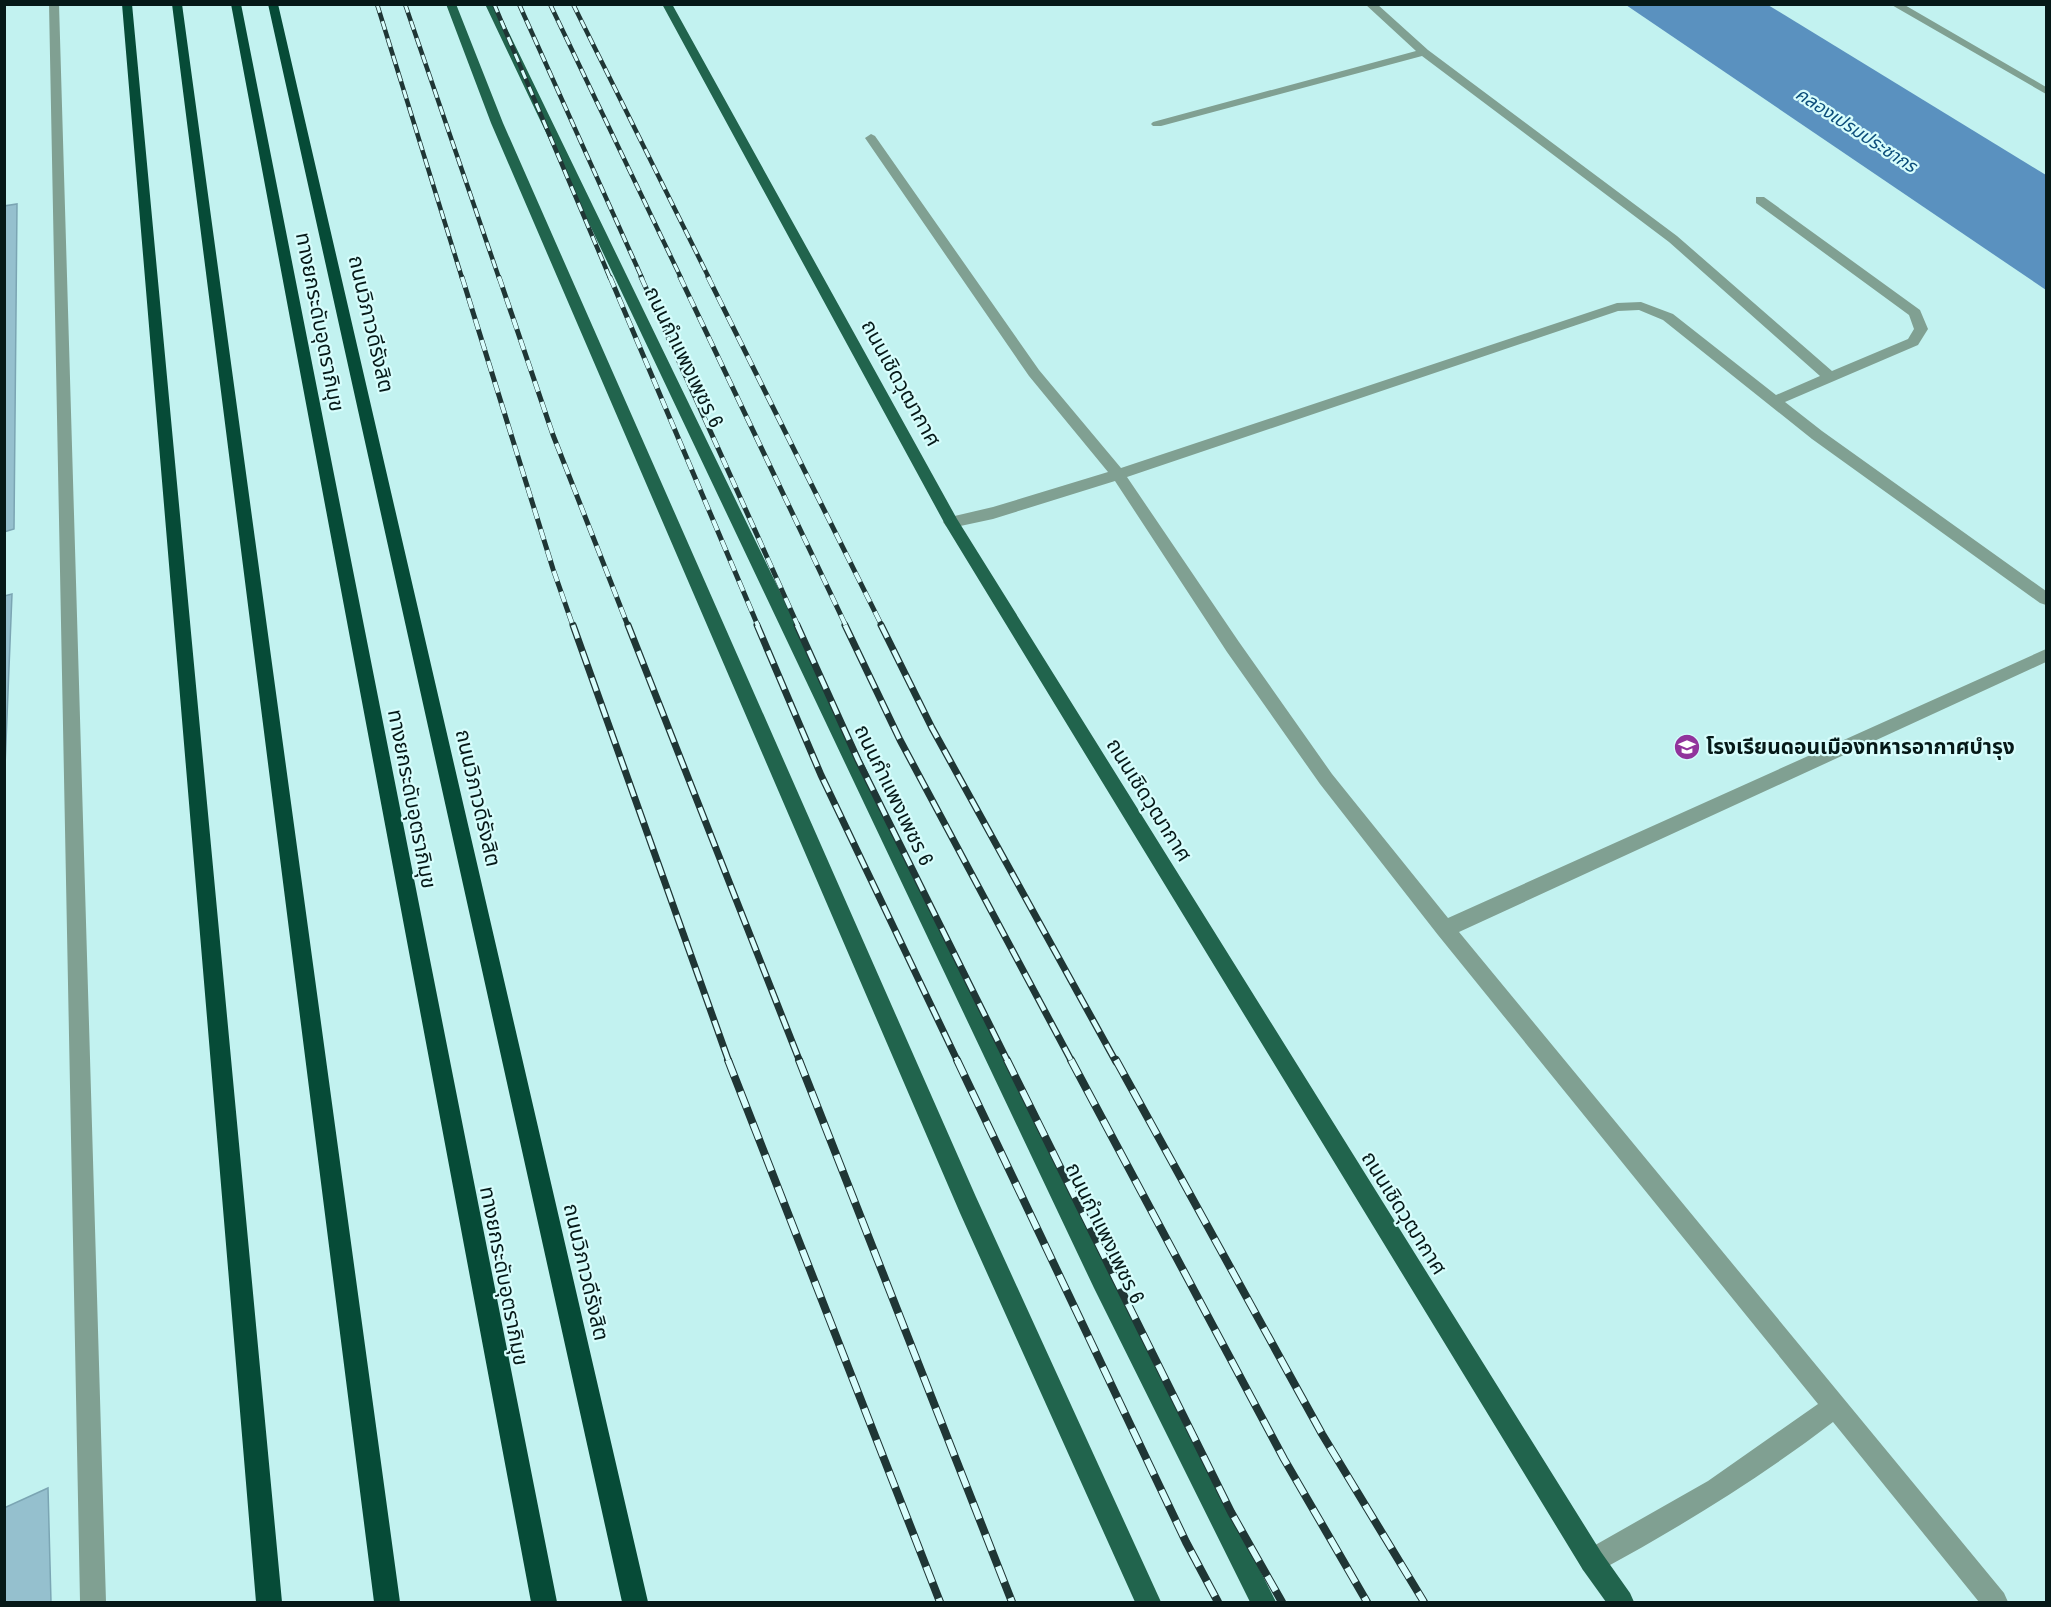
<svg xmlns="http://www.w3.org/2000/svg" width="2051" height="1607" font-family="'Archivo Narrow','Noto Sans Thai',sans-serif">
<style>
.water{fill:#5a91bf}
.building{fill:#95c0ce;stroke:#7ba5b3;stroke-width:1.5}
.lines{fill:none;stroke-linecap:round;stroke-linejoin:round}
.minor{fill:#80a092;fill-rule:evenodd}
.major{fill:#21644d;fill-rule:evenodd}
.highway{fill:#064b37;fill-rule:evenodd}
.rail-far3-casing{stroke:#1f3635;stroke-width:4.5}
.rail-far2-casing{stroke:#1f3635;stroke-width:5}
.rail-far1-casing{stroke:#1f3635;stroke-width:7}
.rail-casing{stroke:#1f3635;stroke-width:8}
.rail-far3{stroke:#d7fdfc;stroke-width:3;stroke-dasharray:9;stroke-linecap:butt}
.rail-far2{stroke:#d7fdfc;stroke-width:4;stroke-dasharray:11;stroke-linecap:butt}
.rail-far1{stroke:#d7fdfc;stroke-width:4.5;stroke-dasharray:14;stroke-linecap:butt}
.rail{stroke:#d7fdfc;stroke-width:6;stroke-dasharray:17;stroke-linecap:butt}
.labels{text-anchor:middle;stroke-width:4.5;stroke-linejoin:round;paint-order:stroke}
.far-water-label{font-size:18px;font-style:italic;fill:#0b4d7a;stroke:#d7fdfc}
.street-label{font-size:21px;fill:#061918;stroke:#d7fdfc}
.poi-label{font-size:21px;font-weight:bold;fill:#061918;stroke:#d7fdfc;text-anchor:start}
</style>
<rect width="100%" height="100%" fill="#c2f2f0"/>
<path class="water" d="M1626 5H1768L2046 175V290Z"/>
<path class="building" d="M17 204 14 529 4 532V206Z
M12 594 4 791V596Z
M48 1488 51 1602H4V1508Z"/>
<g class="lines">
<path class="minor" d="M49 4H59L106 1602H80Z
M1365 4H1377L1428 50 1677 236 1832 371 1908 339 1914 329 1909 315 1756 203V197H1764L1920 310 1928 329 1918 345 1785 402 1822 431 2046 591V605L2040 603 1812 439 1663 320 1639 310 1618 311 1127 477 1239 642 1332 774 1448 918 2046 649V662L1459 932 2004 1593 2008 1602H1979L1833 1422C1760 1478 1682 1526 1601 1570L1592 1574 1583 1570 1579 1561 1583 1552 1708 1481 1818 1404 1438 935 1320 784 1227 652 1115 481 993 519 951 528 946 526 943 522 946 518 993 507 1108 472 1029 376 865 138 871 134 875 136 1039 370 1121 468 1617 303 1641 302 1673 314 1776 395 1820 376 1669 242 1422 56 1161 126H1153L1151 124 1153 122 1416 51Z
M1890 4H1903L2046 87V94Z"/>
<path class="major" d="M446 4H456L503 123 976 1197 1161 1602H1135L960 1213 491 123Z
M485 4H495L1110 1272 1276 1602H1250L1094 1288Z
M662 4H672L957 519 1601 1552 1630 1593 1634 1602H1606L1583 1570 946 526Z"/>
<path class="highway" d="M122 4H132L282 1602H256Z
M172 4H182L400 1602H374Z
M231 4H241L557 1602H531Z
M268 4H278L648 1602H622Z"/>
<g class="rail-far3-casing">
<path id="rail-far3" d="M377 4 462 278
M405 4 499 278
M494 4 610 278
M519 4 642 278
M550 4 681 278
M573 4 709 278"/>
</g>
<g class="rail-far2-casing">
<path id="rail-far2" d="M462 277 553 569 573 626
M499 277 553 435 628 626
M610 277 758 626
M641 277 798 626
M680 277 846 626
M708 277 882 626"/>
</g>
<g class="rail-far1-casing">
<path id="rail-far1" d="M573 625 729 1062
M628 625 800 1062
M757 625 821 775 958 1062
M797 625 858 760 1008 1062
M845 625 900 740 1072 1062
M881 625 932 728 1116 1062"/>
</g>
<g class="rail-casing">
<path id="rail" d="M728 1060 940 1602
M799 1060 1012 1602
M957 1060 1186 1542 1218 1602
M1007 1060 1231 1512 1282 1602
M1071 1060 1284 1459 1367 1602
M1116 1060 1322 1434 1424 1602"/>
</g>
<use href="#rail-far3" class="rail-far3"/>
<use href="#rail-far2" class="rail-far2"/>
<use href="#rail-far1" class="rail-far1"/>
<use href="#rail" class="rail"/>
</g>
<defs>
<g id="school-disc" transform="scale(1.35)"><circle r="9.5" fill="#91339c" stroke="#d7fdfc"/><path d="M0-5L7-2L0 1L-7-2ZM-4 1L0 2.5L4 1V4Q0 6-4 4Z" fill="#fff"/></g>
</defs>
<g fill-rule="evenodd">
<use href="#school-disc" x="1687" y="747"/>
</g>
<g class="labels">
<g class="far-water-label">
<text transform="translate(1856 130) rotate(33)" y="6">คลองเปรมประชากร</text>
</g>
<g class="street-label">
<text transform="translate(320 322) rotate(79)" y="7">ทางยกระดับอุตราภิมุข</text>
<text transform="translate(371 324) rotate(77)" y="7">ถนนวิภาวดีรังสิต</text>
<text transform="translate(684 357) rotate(64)" y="7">ถนนกำแพงเพชร 6</text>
<text transform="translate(901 383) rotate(61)" y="7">ถนนเชิดวุฒากาศ</text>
<text transform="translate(894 795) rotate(64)" y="7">ถนนกำแพงเพชร 6</text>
<text transform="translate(478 798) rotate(77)" y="7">ถนนวิภาวดีรังสิต</text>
<text transform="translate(412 799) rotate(79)" y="7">ทางยกระดับอุตราภิมุข</text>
<text transform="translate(1149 800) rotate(58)" y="7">ถนนเชิดวุฒากาศ</text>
<text transform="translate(1404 1213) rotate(58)" y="7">ถนนเชิดวุฒากาศ</text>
<text transform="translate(1105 1233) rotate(64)" y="7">ถนนกำแพงเพชร 6</text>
<text transform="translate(586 1272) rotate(77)" y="7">ถนนวิภาวดีรังสิต</text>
<text transform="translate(504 1276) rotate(79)" y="7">ทางยกระดับอุตราภิมุข</text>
</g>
<g class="poi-label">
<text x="1706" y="754">โรงเรียนดอนเมืองทหารอากาศบำรุง</text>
</g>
</g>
<rect width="2051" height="1607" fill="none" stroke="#061918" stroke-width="12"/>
</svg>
